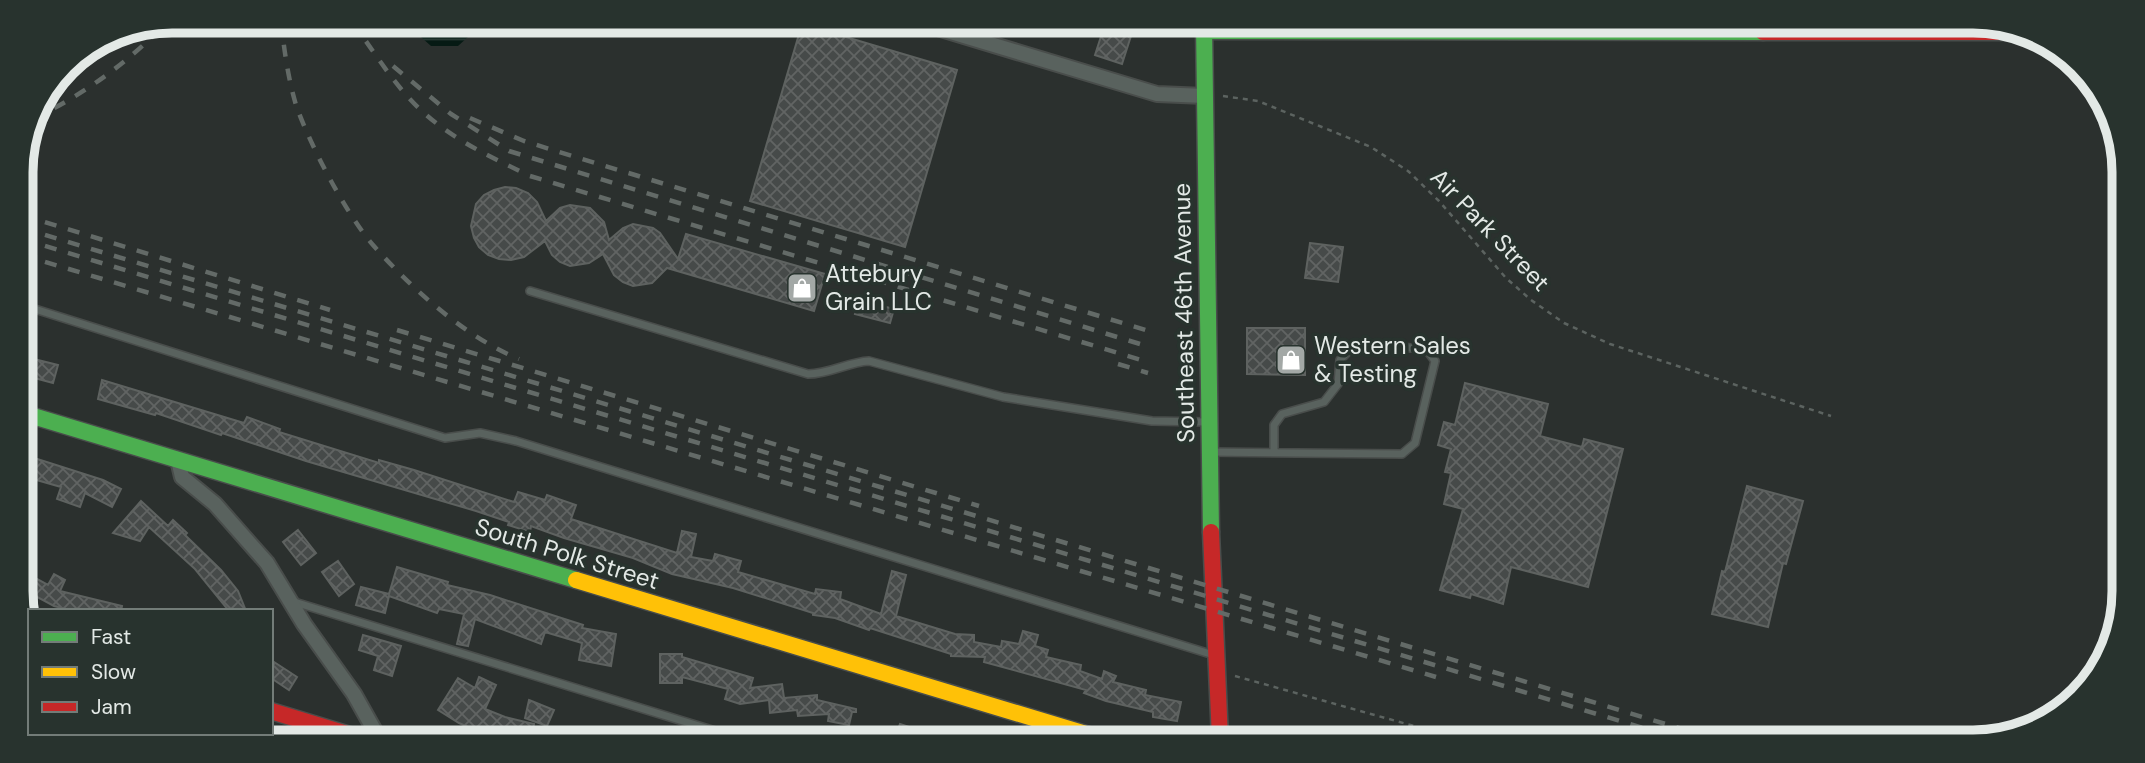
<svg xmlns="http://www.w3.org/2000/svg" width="2145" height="763" font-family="'DM Sans',sans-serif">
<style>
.water{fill:url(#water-rules)}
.building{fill:url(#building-cross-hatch);stroke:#5e6260;stroke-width:2}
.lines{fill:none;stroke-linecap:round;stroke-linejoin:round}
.lane-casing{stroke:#494d4b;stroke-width:10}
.street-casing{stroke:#494d4b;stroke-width:18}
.fast-casing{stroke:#494d4b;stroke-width:19}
.slow-casing{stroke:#494d4b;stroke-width:19}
.jam-casing{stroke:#494d4b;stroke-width:19}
.path{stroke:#5c6360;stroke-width:2.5;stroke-dasharray:5 5;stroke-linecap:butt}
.lane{stroke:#59625e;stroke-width:7}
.street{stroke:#59625e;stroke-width:14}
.fast{stroke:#4caf50;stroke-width:16}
.slow{stroke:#ffc107;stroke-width:16}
.jam{stroke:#c62828;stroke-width:16}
.rail{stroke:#636a67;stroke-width:4.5;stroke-dasharray:12 12;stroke-linecap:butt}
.labels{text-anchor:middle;stroke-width:7;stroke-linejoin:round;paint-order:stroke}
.street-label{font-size:24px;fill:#e3e9e6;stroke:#28332e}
.poi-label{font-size:24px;fill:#e3e9e6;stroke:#28332e;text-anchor:start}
.rim{fill:none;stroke:#e3e9e6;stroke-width:9}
</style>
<defs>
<pattern id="water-rules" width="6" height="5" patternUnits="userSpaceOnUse" patternTransform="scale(1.75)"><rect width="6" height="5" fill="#061a14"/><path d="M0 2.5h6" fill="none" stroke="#2a3b36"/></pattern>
<pattern id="building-cross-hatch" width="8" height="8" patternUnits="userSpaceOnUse" patternTransform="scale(1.75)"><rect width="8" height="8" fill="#464a49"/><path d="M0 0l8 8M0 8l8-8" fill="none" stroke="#616463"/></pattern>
</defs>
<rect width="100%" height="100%" fill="#2b302e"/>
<path class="water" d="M404 22H480L478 28 458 46H431Z"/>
<path class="building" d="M802 24 957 70 905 247 750 201Z
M1104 27 1131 36 1122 64 1095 55Z
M505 187 516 188 528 193 537 202 546 221 560 208 570 205 590 208 604 222 609 240 623 228 633 224 653 228 660 233 678 259 686 234 825 274 814 311 667 268 652 283 633 286 623 282 614 275 603 254 589 263 570 266 560 262 552 255 545 241 524 257 511 260 499 259 488 255 479 247 474 238 471 226 476 204 484 195 494 190Z
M1310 243 1343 247 1338 282 1305 278Z
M859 300 894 309 890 323 855 314Z
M1247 328H1305V375L1247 374Z
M22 356 58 365 53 383 23 375Z
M102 380 244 423 247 417 280 429 279 432 379 463V460L414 470 514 502 518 492 545 500 547 495 576 505 571 519 677 553 682 531 696 534 691 557 713 561 715 554 741 561 738 572 815 594 816 589 841 592 840 599 881 614 892 571 906 575 896 616 955 634 974 635V642L1001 647 1002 641 1019 644 1023 631 1038 635 1035 646 1048 650 1046 657 1081 665 1080 671 1102 679 1104 671 1116 676 1113 682 1146 690 1145 695 1181 702 1177 721 1153 717V712L1106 701 1084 693 1086 690 984 662 985 657 951 656V654L870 628 869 630 835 618 813 615V613L733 588 672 574 633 558 564 538 531 526 530 532 508 525 509 522 476 511 306 461 222 433 221 435 156 413 155 415 98 399Z
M1465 383 1548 404 1540 436 1582 447 1584 439 1623 449 1588 587 1511 567 1503 604 1471 594 1470 598 1440 590 1463 509 1444 504 1451 473 1445 472 1451 449 1438 445 1444 422 1455 425Z
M31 457 103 480 121 489 112 507 85 493 80 507 57 499 61 487 26 477Z
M1747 486 1803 501 1786 564 1783 563 1768 627 1712 614 1722 571 1725 572Z
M141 501 168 526 173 520 187 533 185 535 221 570 238 591 246 611H229L195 569 149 527 140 541 113 533Z
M298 530 316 553 301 565 283 542Z
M338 561 354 584 339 596 322 572Z
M397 567 448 582 447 585 490 595 583 625 582 628 616 634 611 666 579 660 582 643 545 632 541 644 475 619 468 646 457 644 464 614 439 609 437 613 389 596 385 613 356 605 361 587 389 594Z
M24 572 48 585 54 574 65 580 60 591 122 606 121 611H74L54 606 24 590Z
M363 635 401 646 392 676 374 670 378 656 359 650Z
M660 654H682V657L753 678 750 688 782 684 784 698 817 695V700L856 709V712H852L849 725 828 721 829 714 798 716 797 710 770 713 769 700 740 704 725 699 728 689 682 677V683H660Z
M271 660 297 677 289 690 271 678Z
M479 677 496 685 485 709 505 717 534 724 532 736H488L459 723 438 710 458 678 475 688Z
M529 700 554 710 547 726 525 718Z
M900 724 933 735V737H895Z"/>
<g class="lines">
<g class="lane-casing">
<path id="lane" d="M530 291 808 374C830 374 848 362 869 361L1003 397 1152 421 1206 422
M22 305 445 438 480 433 516 441 1217 656
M1209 452 1402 454 1415 443 1435 361 1426 349 1355 344 1340 360 1338 384 1324 402 1282 414 1274 425V453
M291 601 735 737"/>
</g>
<g class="street-casing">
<path id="street" d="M924 24 1157 94 1205 96
M178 460 182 477 215 504 267 563 304 624 354 694 377 735"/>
</g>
<g class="fast-casing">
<path id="fast" d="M1204 25 1211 532
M1204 31 1763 32
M23 413 576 580"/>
</g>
<g class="slow-casing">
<path id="slow" d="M576 580 1099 738"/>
</g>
<g class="jam-casing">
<path id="jam" d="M1763 32H2025
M1211 532 1220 739
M271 711 350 735"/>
</g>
<path class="path" d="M1223 96 1258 101 1371 147 1408 171 1439 201 1506 278 1531 300 1564 323 1610 344 1831 416
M1235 676 1464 740"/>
<use href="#lane" class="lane"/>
<use href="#street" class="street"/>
<use href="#fast" class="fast"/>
<use href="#slow" class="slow"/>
<use href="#jam" class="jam"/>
<path class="rail" d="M281 21C284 49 288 78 296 105 310 145 346 214 373 245 411 288 465 337 519 359
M352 22C374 51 395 87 423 112 455 141 491 157 530 176L1148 362
M393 66 451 114 509 151 1140 344
M470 118 524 141 556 151 1152 332
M33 119C83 95 129 62 167 22
M22 215 330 310
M22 228 1722 741
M22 239 1683 740
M22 255 1436 677
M397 330 979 506
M1118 364 1148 373"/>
</g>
<defs>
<g id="shop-square" transform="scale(1.575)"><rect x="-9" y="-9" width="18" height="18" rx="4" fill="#a3a8a6" stroke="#28332e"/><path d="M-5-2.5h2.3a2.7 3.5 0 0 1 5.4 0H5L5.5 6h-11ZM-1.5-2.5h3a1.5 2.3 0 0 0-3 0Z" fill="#fff"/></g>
</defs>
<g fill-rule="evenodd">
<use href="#shop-square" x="802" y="288"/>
<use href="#shop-square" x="1291" y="360"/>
</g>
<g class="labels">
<g class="street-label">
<text transform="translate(1490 230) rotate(46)" y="8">Air Park Street</text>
<text transform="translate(1184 313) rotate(-91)" y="8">Southeast 46th Avenue</text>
<text transform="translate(567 554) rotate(17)" y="8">South Polk Street</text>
</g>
<g class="poi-label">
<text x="825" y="282">Attebury<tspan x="825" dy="28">Grain LLC</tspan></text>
<text x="1314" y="354">Western Sales<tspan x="1314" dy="28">&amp; Testing</tspan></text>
</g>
</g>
<path d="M0 0H2145V763H0ZM172 33H1973A139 139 0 0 1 2112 172V591A139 139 0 0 1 1973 730H172A139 139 0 0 1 33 591V172A139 139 0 0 1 172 33Z" fill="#28332e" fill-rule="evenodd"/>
<path class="rim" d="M172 33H1973A139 139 0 0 1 2112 172V591A139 139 0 0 1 1973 730H172A139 139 0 0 1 33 591V172A139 139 0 0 1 172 33Z"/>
<rect x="28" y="609" width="245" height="126" fill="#28332e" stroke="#737c78" stroke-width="2"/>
<rect x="42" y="632" width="35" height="10" fill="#4caf50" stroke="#737c78" stroke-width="2"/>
<text x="91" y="644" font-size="21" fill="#e3e9e6">Fast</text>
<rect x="42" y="667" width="35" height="10" fill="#ffc107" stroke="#737c78" stroke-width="2"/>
<text x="91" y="679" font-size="21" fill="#e3e9e6">Slow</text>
<rect x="42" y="702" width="35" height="10" fill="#c62828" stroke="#737c78" stroke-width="2"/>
<text x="91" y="714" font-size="21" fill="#e3e9e6">Jam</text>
</svg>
